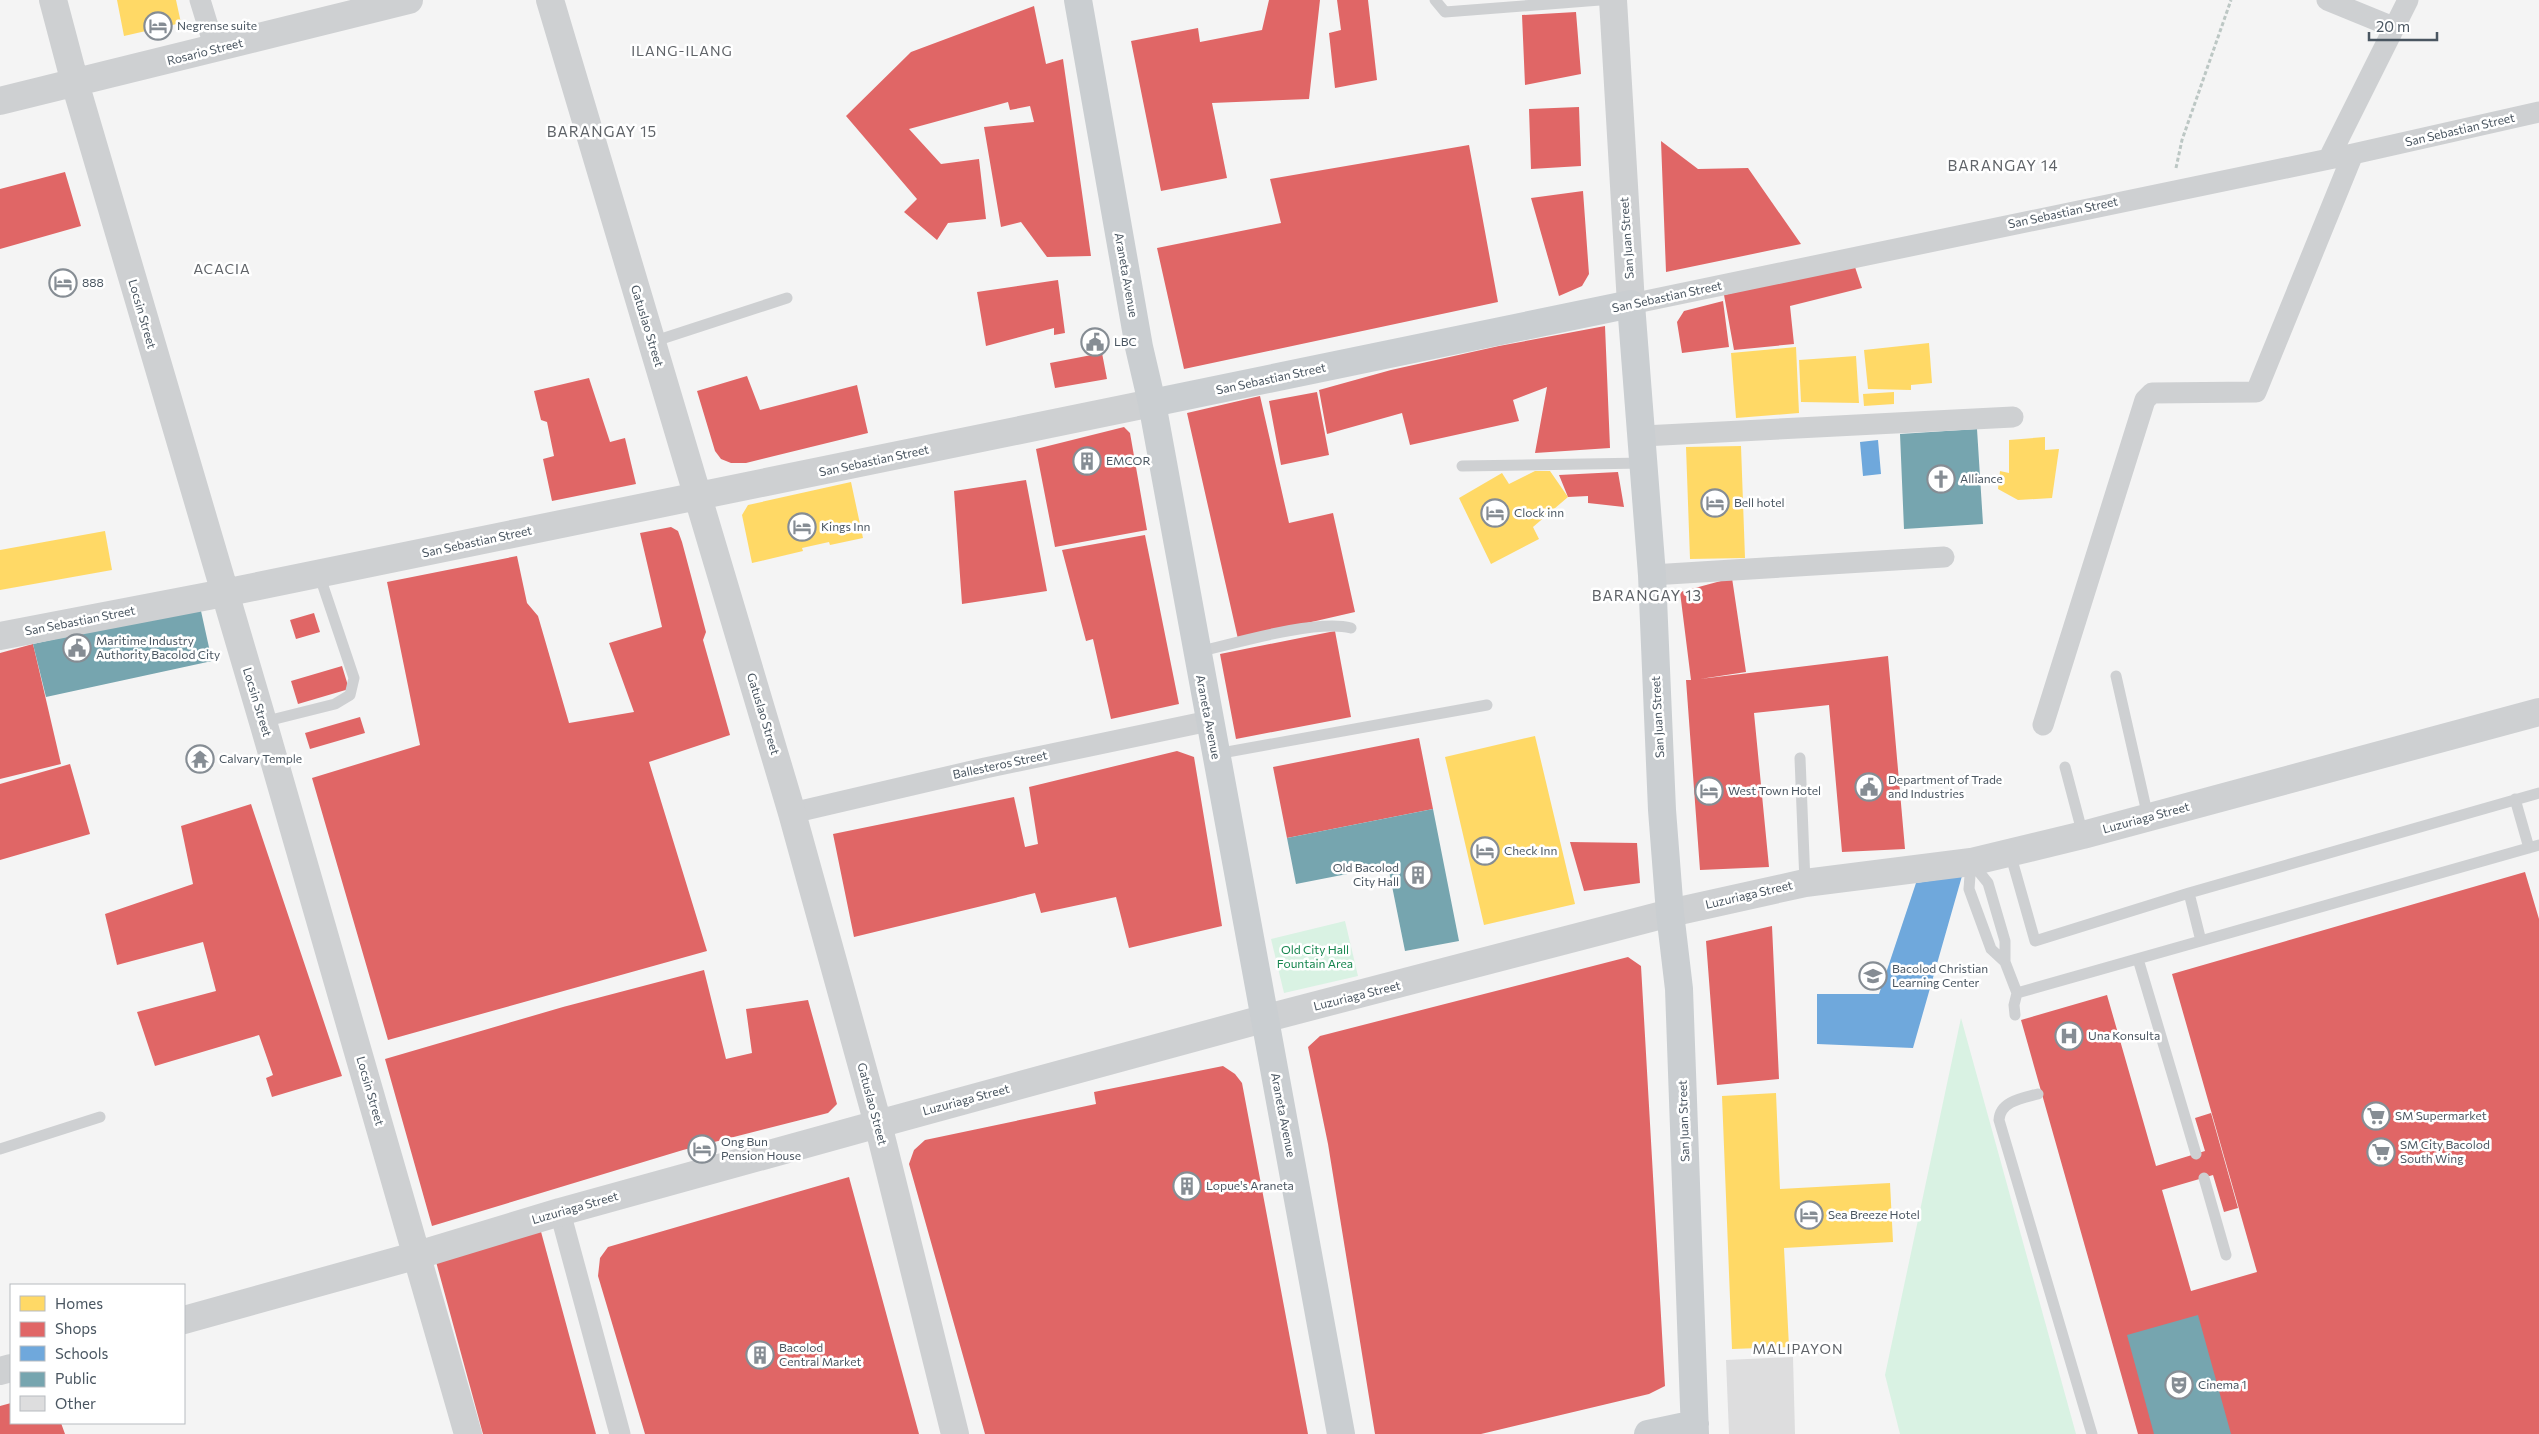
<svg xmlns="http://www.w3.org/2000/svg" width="2539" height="1434" font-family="Commissioner,sans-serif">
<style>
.green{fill:#d9f2e3}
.homes{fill:#ffd966}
.shops{fill:#e06666}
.schools{fill:#6fa8dc}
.public{fill:#76a5af}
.building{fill:#ddddde}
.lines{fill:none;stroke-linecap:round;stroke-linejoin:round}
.path{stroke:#bcc7c4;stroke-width:3;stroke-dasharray:4 2.5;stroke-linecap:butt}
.service{stroke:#ced0d2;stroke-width:11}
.minor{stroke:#ced0d2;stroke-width:21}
.tertiary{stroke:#ced0d2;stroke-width:28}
.primary{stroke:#caced1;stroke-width:28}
.labels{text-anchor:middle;stroke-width:5;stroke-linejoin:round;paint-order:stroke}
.poi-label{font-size:12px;fill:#4a5661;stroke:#fff;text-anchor:start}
.street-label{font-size:12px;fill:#4a5661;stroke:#fff}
.park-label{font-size:12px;fill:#17864f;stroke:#fff}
.neighbourhood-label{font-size:14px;letter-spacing:1px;fill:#5f6368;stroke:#fff}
.quarter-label{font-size:15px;letter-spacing:1px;fill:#5f6368;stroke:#fff}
</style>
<rect width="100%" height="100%" fill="#f4f4f4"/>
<path class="green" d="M1345 921 1358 976 1284 993 1271 939Z
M1961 1018 2076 1434H1900L1885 1375Z"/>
<path class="homes" d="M117 0H176L181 23 124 36Z
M1929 343 1932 383 1911 385V390L1868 389 1864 350Z
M1796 347 1799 413 1736 418 1731 353Z
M1856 356 1859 403 1801 402 1799 360Z
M1894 392V404L1864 406 1863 394Z
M2045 437V450L2059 449 2052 498 2018 500 1998 489 2000 471 2009 473V440Z
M1741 446 1745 558 1690 559 1686 447Z
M1535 471H1550L1568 497 1533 527 1539 539 1491 564 1459 498 1502 473 1509 484Z
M851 482 863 538 830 545 829 542 802 548 803 551 752 563 742 515 748 505Z
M105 531 112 570 0 590V550Z
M1535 736 1575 904 1484 925 1445 757Z
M1776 1093 1780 1189 1890 1183 1893 1242 1784 1248 1789 1347 1732 1349 1722 1096Z"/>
<path class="shops" d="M1269 0H1320L1309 99 1212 103 1227 178 1161 191 1131 41 1198 28 1200 42 1262 30Z
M1337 0H1368L1377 80 1335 88 1329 33 1341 30Z
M1034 6 1046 64 1063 59 1091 256 1047 257 1021 222 1001 227 984 127 1034 122 1030 106 1010 110 1008 102 909 129 941 164 979 159 986 219 948 223 937 240 904 212 917 199 846 116 911 52Z
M1576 12 1581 74 1525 85 1522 15Z
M1579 107 1581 166 1531 169 1529 109Z
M1661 141 1698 169 1748 168 1801 244 1666 272Z
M1469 145 1498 302 1184 369 1157 248 1281 223 1270 179Z
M65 172 81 226 0 249V189Z
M1583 191 1589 274 1582 286 1559 296 1531 198Z
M1854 264 1862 288 1790 306 1794 344 1734 350 1724 295Z
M1058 280 1065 333 1054 335V328L986 346 977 292Z
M1723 301 1729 347 1682 353 1677 322 1684 311Z
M1605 326 1610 448 1535 453 1547 387 1513 400 1519 421 1410 445 1402 413 1327 434 1319 390 1391 370 1499 346Z
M1102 353 1107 379 1055 388 1050 363Z
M747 376 760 410 857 385 868 433 746 463H731L721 459 715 451 697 391Z
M589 378 610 442 625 438 636 484 552 501 543 459 554 456 547 422 541 420 534 391Z
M1317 392 1329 455 1281 465 1269 401Z
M1260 396 1289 523 1333 513 1355 612 1238 639 1187 413Z
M1124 427 1130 433 1147 530 1055 547 1036 449Z
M1618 472 1624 507 1588 503V496L1568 497 1559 475Z
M1026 480 1047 591 962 604 954 491Z
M671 527 678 531 682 542 706 632 703 640 730 735 649 762 707 951 388 1040 312 778 420 745 387 582 517 556 527 603 538 616 569 723 634 712 609 643 662 627 640 533Z
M1145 535 1179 704 1111 719 1093 639 1086 641 1062 550Z
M1732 578 1746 672 1700 679 1888 656 1905 849 1842 852 1829 705 1754 713 1769 867 1700 870 1686 680H1691L1680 592Z
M314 613 320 632 296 639 290 620Z
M1335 631 1351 717 1236 739 1220 654Z
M33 644 61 764 0 779V653Z
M342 666 349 689 298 704 291 681Z
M360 717 365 733 310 749 305 733Z
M1419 738 1433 809 1287 838 1273 767Z
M1177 751 1194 757 1222 926 1129 948 1116 897 1041 913 1035 893 854 937 833 834 1014 797 1025 847 1038 844 1029 787Z
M70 764 90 834 0 860V784Z
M251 804 342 1076 272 1097 266 1078 273 1075 259 1035 155 1066 137 1012 216 991 203 942 117 965 105 914 193 884 181 826Z
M1570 842 1637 843 1640 883 1584 891Z
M2525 872 2539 919V1434H2138L2021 1020 2107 995 2156 1166 2205 1151 2195 1118 2211 1113 2238 1208 2224 1212 2213 1175 2162 1190 2191 1291 2257 1272 2172 974Z
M1772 926 1779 1079 1717 1085 1706 941Z
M1628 957 1641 966 1665 1386 1649 1394 1481 1434H1375L1328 1144 1308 1047 1320 1036Z
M704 970 726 1059 752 1053 746 1009 808 1000 837 1104 828 1113 683 1150 432 1226 385 1059 563 1007Z
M1223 1066 1235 1074 1242 1083 1308 1434H985L909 1164 914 1150 925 1140 1096 1104 1094 1092Z
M849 1177 919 1434H645L598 1276 600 1258 608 1247Z
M540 1228 596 1434H483L435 1258Z
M11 1403V1423H61L65 1434H0V1406Z"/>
<path class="schools" d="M1878 440 1881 474 1863 476 1860 442Z
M1962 876 1913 1048 1817 1044V994H1879L1916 883Z"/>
<path class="public" d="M1977 429 1983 524 1904 529 1900 434Z
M190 609 201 611 212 661 46 697 33 644Z
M1433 809 1459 941 1405 951 1388 866 1296 884 1287 838Z
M2198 1315 2231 1434H2154L2127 1335Z"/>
<path class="building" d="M1793 1357 1795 1434H1729L1726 1360Z"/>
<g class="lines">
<path class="path" d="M2176 168 2182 140 2231 0"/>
<path class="service" d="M1435 0 1445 12 1600 0
M652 342 787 298
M1462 466 1644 463
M1198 652C1236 643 1316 619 1351 628
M2116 676 2148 817
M263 722 335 704 350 695 354 678 319 574
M1216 754 1487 705
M1800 758 1805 883
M2065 767 2083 835
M2515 799 2529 848
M2010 853 2035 941 2189 893 2539 793
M1971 862 1988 883 2005 941V962L1991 949 1969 889Z
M2189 893 2201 941
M2138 959 2196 1154
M2005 962 2017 993
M2015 1015 2014 1005 2017 993 2539 845
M2038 1094C2023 1098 2000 1101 1999 1120L2092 1434
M0 1149 100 1117
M2204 1178 2226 1255"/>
<path class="minor" d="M200 0 215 49
M2327 0 2393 27
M2329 158 2408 0
M1631 304 2353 154 2539 112
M1643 436 2013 417
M1652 575 1944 557
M2043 725 2145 400 2152 393 2256 392 2353 154
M792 813 985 768 1209 721
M560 1212 620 1434"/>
<path class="tertiary" d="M53 0 75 83 263 722 468 1434
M550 0 792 813 878 1124 955 1434
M1613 0 1631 304
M0 101 409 0
M0 636 224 593 1152 403
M184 1320 418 1255 560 1212 878 1124 1263 1019 1670 913 1805 883 1971 862 2083 835 2539 712
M0 1371 11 1368"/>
<path class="primary" d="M1078 0 1139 347 1152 403 1341 1434
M1152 403 1631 304 1652 575 1662 810 1670 913 1679 989 1695 1434
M1648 1434 1695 1424"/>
</g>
<defs>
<g id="hotel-ring" transform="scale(1.4375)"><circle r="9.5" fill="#fff" stroke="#868d94" stroke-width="1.5"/><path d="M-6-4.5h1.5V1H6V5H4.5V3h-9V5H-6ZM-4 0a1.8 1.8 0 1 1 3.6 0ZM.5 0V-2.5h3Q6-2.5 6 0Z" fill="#868d94"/></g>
<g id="civic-ring" transform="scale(1.4375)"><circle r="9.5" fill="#fff" stroke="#868d94" stroke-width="1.5"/><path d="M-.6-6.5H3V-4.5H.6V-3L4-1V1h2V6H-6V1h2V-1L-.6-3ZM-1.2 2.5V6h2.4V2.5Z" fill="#868d94"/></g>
<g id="building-ring" transform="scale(1.4375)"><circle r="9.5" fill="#fff" stroke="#868d94" stroke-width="1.5"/><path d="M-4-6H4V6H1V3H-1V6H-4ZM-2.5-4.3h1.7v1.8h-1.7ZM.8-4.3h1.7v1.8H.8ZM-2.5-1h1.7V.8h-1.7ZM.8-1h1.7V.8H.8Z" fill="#868d94"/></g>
<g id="church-ring" transform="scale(1.4375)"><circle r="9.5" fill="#fff" stroke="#868d94" stroke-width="1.5"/><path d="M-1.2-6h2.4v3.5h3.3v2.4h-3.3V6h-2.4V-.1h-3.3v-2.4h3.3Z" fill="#868d94"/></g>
<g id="temple-ring" transform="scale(1.4375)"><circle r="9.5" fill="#fff" stroke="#868d94" stroke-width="1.5"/><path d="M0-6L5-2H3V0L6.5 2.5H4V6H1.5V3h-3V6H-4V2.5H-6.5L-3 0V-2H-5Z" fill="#868d94"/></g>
<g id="school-ring" transform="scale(1.4375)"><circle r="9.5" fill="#fff" stroke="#868d94" stroke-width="1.5"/><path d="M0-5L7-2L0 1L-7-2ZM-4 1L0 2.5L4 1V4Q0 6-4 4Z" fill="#868d94"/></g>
<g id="hospital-ring" transform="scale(1.4375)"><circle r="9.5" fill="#fff" stroke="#868d94" stroke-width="1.5"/><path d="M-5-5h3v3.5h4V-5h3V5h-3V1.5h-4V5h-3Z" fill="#868d94"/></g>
<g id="supermarket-ring" transform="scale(1.4375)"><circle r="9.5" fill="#fff" stroke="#868d94" stroke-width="1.5"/><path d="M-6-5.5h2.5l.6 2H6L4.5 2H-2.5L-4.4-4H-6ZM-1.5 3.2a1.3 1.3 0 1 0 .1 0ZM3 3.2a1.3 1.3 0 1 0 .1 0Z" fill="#868d94"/></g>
<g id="theatre-ring" transform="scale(1.4375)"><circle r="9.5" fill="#fff" stroke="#868d94" stroke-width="1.5"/><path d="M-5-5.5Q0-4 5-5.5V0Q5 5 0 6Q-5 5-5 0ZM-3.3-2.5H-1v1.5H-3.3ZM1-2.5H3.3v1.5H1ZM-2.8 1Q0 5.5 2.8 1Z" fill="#868d94"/></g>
</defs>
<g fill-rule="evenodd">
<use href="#hotel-ring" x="158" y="26"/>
<use href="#hotel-ring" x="63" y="283"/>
<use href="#civic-ring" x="1095" y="342"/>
<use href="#building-ring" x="1087" y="461"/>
<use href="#church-ring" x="1941" y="479"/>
<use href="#hotel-ring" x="1715" y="503"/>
<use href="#hotel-ring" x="1495" y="513"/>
<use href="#hotel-ring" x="802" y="527"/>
<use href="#civic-ring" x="77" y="648"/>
<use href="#temple-ring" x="200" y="759"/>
<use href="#civic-ring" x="1869" y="787"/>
<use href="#hotel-ring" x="1709" y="791"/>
<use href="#hotel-ring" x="1485" y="851"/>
<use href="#building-ring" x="1418" y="875"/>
<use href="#school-ring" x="1873" y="976"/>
<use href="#hospital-ring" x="2069" y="1036"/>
<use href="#supermarket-ring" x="2376" y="1116"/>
<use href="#hotel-ring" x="702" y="1149"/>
<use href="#supermarket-ring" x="2381" y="1152"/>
<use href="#building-ring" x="1187" y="1186"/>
<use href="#hotel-ring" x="1809" y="1215"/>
<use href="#building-ring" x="760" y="1355"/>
<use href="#theatre-ring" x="2179" y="1385"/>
</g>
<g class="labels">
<g class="poi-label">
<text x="177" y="30">Negrense suite</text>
<text x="82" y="287">888</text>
<text x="1114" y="346">LBC</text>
<text x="1106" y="465">EMCOR</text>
<text x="1960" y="483">Alliance</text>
<text x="1734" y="507">Bell hotel</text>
<text x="1514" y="517">Clock inn</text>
<text x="821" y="531">Kings Inn</text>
<text x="96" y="645">Maritime Industry<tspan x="96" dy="14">Authority Bacolod City</tspan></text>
<text x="219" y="763">Calvary Temple</text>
<text x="1888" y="784">Department of Trade<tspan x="1888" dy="14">and Industries</tspan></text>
<text x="1728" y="795">West Town Hotel</text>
<text x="1504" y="855">Check Inn</text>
<text x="1399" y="872" text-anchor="end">Old Bacolod<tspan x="1399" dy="14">City Hall</tspan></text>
<text x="1892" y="973">Bacolod Christian<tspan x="1892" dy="14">Learning Center</tspan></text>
<text x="2088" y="1040">Una Konsulta</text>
<text x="2395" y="1120">SM Supermarket</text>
<text x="721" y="1146">Ong Bun<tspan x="721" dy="14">Pension House</tspan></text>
<text x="2400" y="1149">SM City Bacolod<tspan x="2400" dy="14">South Wing</tspan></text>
<text x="1206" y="1190">Lopue's Araneta</text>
<text x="1828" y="1219">Sea Breeze Hotel</text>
<text x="779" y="1352">Bacolod<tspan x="779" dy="14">Central Market</tspan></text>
<text x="2198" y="1389">Cinema 1</text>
</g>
<g class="street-label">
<text transform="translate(205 52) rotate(-14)" y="4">Rosario Street</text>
<text transform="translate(2460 130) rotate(-13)" y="4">San Sebastian Street</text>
<text transform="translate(2063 213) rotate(-12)" y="4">San Sebastian Street</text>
<text transform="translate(1627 238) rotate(-94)" y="4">San Juan Street</text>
<text transform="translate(1126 275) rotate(80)" y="4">Araneta Avenue</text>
<text transform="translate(1667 297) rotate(-12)" y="4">San Sebastian Street</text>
<text transform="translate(142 314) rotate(74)" y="4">Locsin Street</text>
<text transform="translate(647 326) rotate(73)" y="4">Gatuslao Street</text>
<text transform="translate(1271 379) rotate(-12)" y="4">San Sebastian Street</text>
<text transform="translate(874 461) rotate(-12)" y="4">San Sebastian Street</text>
<text transform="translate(477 542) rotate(-12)" y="4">San Sebastian Street</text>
<text transform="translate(80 621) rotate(-11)" y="4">San Sebastian Street</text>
<text transform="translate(257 702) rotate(73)" y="4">Locsin Street</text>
<text transform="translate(763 714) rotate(73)" y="4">Gatuslao Street</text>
<text transform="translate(1208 717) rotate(79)" y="4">Araneta Avenue</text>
<text transform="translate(1658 717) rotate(-93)" y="4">San Juan Street</text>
<text transform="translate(1000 765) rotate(-12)" y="4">Ballesteros Street</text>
<text transform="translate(2146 818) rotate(-15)" y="4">Luzuriaga Street</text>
<text transform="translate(1749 895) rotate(-13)" y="4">Luzuriaga Street</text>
<text transform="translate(1357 996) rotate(-14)" y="4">Luzuriaga Street</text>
<text transform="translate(370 1091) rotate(74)" y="4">Locsin Street</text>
<text transform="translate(966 1100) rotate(-15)" y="4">Luzuriaga Street</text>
<text transform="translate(872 1104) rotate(75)" y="4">Gatuslao Street</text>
<text transform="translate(1283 1115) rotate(79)" y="4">Araneta Avenue</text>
<text transform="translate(1684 1121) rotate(-92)" y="4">San Juan Street</text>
<text transform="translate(575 1208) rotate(-16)" y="4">Luzuriaga Street</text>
</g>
<g class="park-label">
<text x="1315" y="954">Old City Hall<tspan x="1315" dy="14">Fountain Area</tspan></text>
</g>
<g class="neighbourhood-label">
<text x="682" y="56">ILANG-ILANG</text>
<text x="222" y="274">ACACIA</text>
<text x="1798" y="1354">MALIPAYON</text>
</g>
<g class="quarter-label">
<text x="602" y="137">BARANGAY 15</text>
<text x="2003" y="171">BARANGAY 14</text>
<text x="1647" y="601">BARANGAY 13</text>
</g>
</g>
<rect x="10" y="1284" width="175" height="140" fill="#ffffff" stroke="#b7bbc0"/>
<rect x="20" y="1296" width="25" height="15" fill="#ffd966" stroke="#b7bbc0"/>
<text x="55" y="1309" font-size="15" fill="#4a5661">Homes</text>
<rect x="20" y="1322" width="25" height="15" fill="#e06666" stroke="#b7bbc0"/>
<text x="55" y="1334" font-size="15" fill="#4a5661">Shops</text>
<rect x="20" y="1346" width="25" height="15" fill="#6fa8dc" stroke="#b7bbc0"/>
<text x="55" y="1359" font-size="15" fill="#4a5661">Schools</text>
<rect x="20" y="1372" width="25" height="15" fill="#76a5af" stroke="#b7bbc0"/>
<text x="55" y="1384" font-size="15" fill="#4a5661">Public</text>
<rect x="20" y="1396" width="25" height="15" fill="#ddddde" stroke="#b7bbc0"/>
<text x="55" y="1409" font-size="15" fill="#4a5661">Other</text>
<path d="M2369 32v8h68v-8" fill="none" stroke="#4a5661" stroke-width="2.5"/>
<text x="2376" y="32" font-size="15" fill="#4a5661" stroke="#ffffff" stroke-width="4" paint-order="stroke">20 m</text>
</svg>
